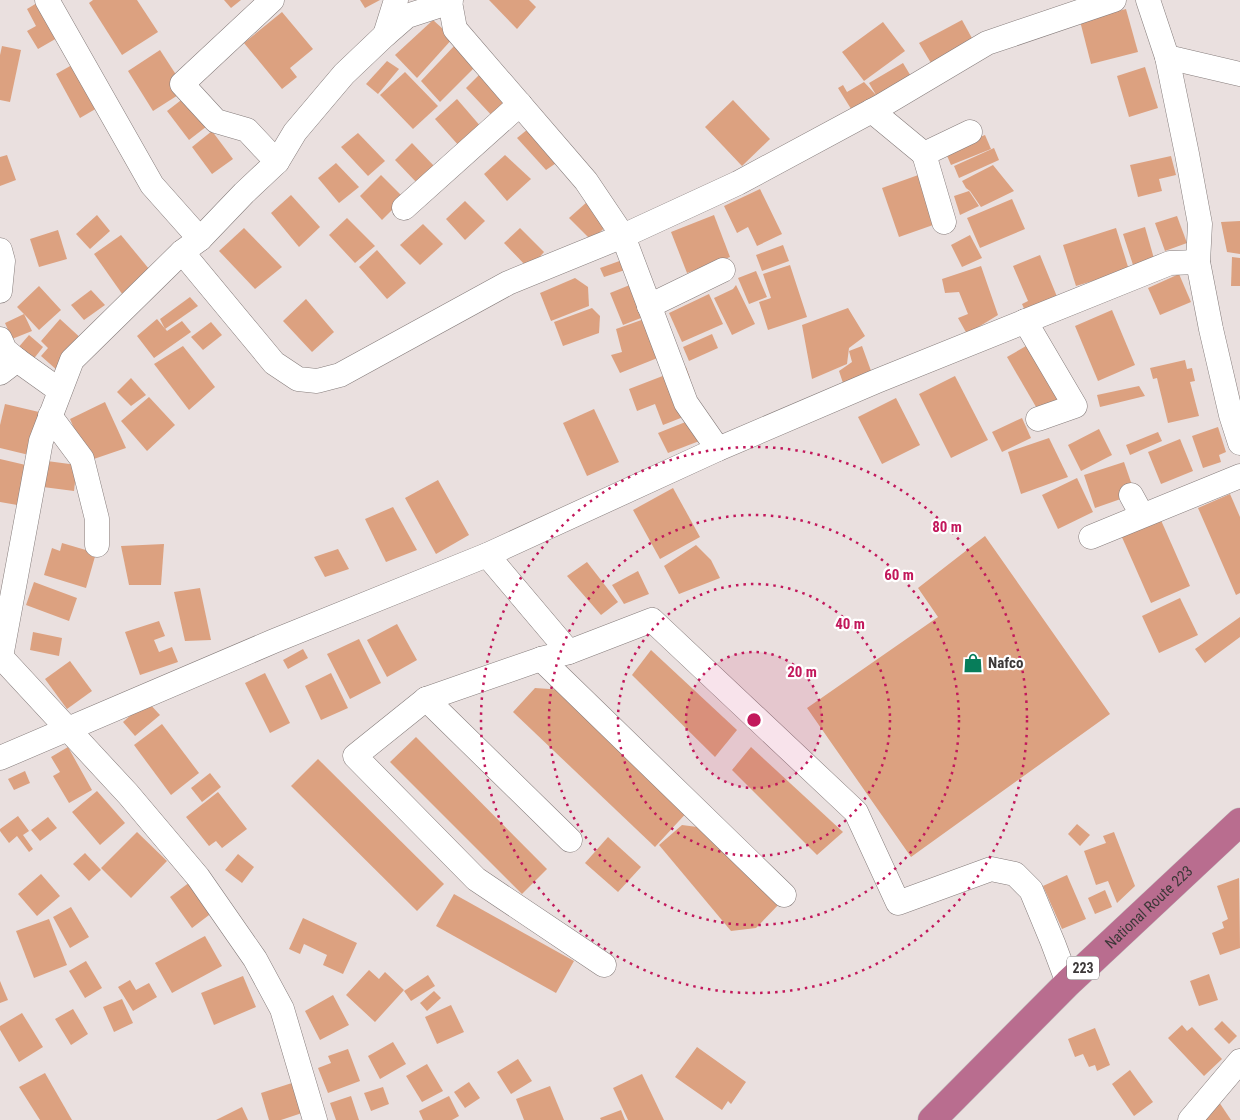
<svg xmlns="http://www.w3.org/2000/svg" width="1240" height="1120" viewBox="0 0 1240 1120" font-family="'Roboto Condensed',sans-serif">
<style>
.building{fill:#dca180}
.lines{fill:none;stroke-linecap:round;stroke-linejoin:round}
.minor-casing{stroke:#857c7b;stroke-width:25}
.highway-casing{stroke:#c1bfbf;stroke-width:29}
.minor{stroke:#fff;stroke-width:24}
.highway{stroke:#b96d8f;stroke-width:28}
.ring{fill:none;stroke:#c2185b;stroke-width:2.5;stroke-dasharray:2.5 5}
.labels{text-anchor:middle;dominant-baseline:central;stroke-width:4.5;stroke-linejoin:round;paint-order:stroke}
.shield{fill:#fff;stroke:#767474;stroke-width:1}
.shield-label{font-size:14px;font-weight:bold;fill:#3c3838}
.poi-label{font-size:15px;font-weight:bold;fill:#3c3838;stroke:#fff;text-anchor:start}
.street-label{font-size:15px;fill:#3c3838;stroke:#fff}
.centre{fill:#c2185b;stroke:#fff;stroke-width:2.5}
.ring-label{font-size:15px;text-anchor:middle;font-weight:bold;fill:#c2185b;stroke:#fff;stroke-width:4.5;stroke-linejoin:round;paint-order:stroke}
</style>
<rect width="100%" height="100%" fill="#eae0df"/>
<g class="building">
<polygon points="42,0 64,34 38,49 27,31 36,26 27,9"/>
<polygon points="93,0 137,0 158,32 122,55 89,3"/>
<polygon points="224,0 241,0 231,8"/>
<polygon points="360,0 380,0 365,8"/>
<polygon points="489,0 529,0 536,7 517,29"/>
<polygon points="1126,9 1138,52 1091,64 1080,21"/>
<polygon points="282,12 313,49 290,68 297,77 282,89 244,43"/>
<polygon points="433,20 453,38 417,78 395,55"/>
<polygon points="962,20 973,40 931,63 919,43"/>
<polygon points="883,22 905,51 864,81 842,52"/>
<polygon points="456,44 476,66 440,102 421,81"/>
<polygon points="2,46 21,50 10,102 0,100 0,55"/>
<polygon points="160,50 186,90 153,111 128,71"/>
<polygon points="79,61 104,104 80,118 56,74"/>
<polygon points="387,61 399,69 378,94 366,84"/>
<polygon points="903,63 912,78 853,112 838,88 843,85 847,92 864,82 876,95 869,83"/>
<polygon points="1145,67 1158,108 1129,117 1117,76"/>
<polygon points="405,72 438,106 413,129 380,95"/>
<polygon points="480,74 508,104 495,119 466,88"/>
<polygon points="189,94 211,123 189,140 167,111"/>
<polygon points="457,99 482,128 460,147 435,119"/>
<polygon points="733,100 770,139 742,166 705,127"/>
<polygon points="533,125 562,159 546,170 517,138"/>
<polygon points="212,131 233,159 212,174 192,147"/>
<polygon points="358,133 385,161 368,176 341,147"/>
<polygon points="985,135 991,149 951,165 945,151"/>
<polygon points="412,143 435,167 418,184 395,160"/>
<polygon points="994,148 999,160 959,178 954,166"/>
<polygon points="7,155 16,180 0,186 0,157"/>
<polygon points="505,155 531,179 507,201 484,174"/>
<polygon points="1171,156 1176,175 1159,179 1162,191 1138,197 1130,165"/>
<polygon points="336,163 359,187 339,203 318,178"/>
<polygon points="993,165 1014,191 981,207 970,191 966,188 962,181"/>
<polygon points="935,169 953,218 899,237 882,188"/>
<polygon points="381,175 404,198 382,220 360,196"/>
<polygon points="760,189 782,234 757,246 748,227 737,233 724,206"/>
<polygon points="969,191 979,206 960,215 954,196"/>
<polygon points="291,195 320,227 299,247 271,213"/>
<polygon points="1012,199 1025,229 980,248 967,218"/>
<polygon points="465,201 485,221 465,240 446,219"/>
<polygon points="587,202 609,224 591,240 569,218"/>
<polygon points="97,215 110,231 90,249 76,234"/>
<polygon points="714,215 730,257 687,273 671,232"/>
<polygon points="1177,216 1187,243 1165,251 1155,223"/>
<polygon points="347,218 375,246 355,263 329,235"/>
<polygon points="1240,221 1240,254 1227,252 1221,222"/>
<polygon points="423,224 443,244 420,265 400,245"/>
<polygon points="1145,227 1155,262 1134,268 1123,234"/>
<polygon points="244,228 282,267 255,289 219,251"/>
<polygon points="520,228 544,252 529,269 504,243"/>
<polygon points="1116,228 1129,270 1076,286 1063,245"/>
<polygon points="58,230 67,259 39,267 30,239"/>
<polygon points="121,235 154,275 125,298 94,254"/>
<polygon points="970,235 982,258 962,267 951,245"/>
<polygon points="783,245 789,261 762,271 756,255"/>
<polygon points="377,250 406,283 387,299 359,267"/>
<polygon points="1040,255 1060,304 1028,317 1022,304 1028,301 1013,266"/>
<polygon points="1232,257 1240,258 1240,286 1231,286"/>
<polygon points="625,259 628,269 604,277 600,268"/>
<polygon points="790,265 807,317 768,330 759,302 771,298 763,274"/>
<polygon points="981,266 998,315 967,334 958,318 968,314 959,292 945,293 942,279"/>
<polygon points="756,271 767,297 749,304 738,278"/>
<polygon points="1179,274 1191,302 1160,315 1148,288"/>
<polygon points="575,278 588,287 589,306 551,321 540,293"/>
<polygon points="647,278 659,311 623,325 610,293"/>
<polygon points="736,285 755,324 732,335 714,298 733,289"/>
<polygon points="39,286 61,310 39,330 24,314 32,331 12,339 5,323 24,314 17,307"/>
<polygon points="91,290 105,305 84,320 71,305"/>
<polygon points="709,294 723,324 682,342 669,313"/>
<polygon points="190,297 198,306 165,329 160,319"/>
<polygon points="306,299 334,332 312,352 283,321"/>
<polygon points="592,308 600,316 599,333 563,346 554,322"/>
<polygon points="848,308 865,336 849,348 847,364 812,379 802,325"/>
<polygon points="1112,310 1135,365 1098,381 1075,326"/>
<polygon points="647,318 670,353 620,373 611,355 622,352 616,329"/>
<polygon points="60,319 84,341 58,371 41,356 48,348 41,341"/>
<polygon points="157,319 167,331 182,321 191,332 154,358 137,336"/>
<polygon points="211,322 222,335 203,350 191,337"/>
<polygon points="712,334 718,348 689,361 683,347"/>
<polygon points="29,335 43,347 32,361 17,349"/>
<polygon points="1033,342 1066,397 1039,412 1007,357"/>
<polygon points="183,346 215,387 189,410 154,364"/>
<polygon points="862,346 874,379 845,389 839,371 852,362 849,351"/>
<polygon points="1185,360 1187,369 1192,368 1195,381 1190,382 1199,416 1168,423 1157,378 1153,379 1150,368"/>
<polygon points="686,367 690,378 676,384 701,410 663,425 655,404 637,411 629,389"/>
<polygon points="955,376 988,440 951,458 919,394"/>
<polygon points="131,378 146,395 131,406 117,392"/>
<polygon points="1139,386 1145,396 1100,407 1097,395"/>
<polygon points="149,397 175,425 147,451 121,421"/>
<polygon points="896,398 920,445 882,464 858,417"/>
<polygon points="105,402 126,448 88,461 70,419"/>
<polygon points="5,404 39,412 29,455 0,448 0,425"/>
<polygon points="594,409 619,462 587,476 563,423"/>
<polygon points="703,415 715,435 668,453 658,433"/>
<polygon points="1022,418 1031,438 1002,452 992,432"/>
<polygon points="1218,427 1226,452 1219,455 1221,462 1203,468 1192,436"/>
<polygon points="1099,429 1112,455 1081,471 1068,445"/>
<polygon points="1158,432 1162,441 1130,455 1126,445"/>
<polygon points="1049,438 1068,477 1021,494 1008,452"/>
<polygon points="1180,439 1193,471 1161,484 1148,452"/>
<polygon points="0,459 30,466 23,506 0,502"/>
<polygon points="47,461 77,465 74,491 43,487"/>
<polygon points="1124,462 1135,494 1095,508 1084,475"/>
<polygon points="1077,478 1093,512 1058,529 1042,495"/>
<polygon points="438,480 469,535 436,554 405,498"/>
<polygon points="673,488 700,537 660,559 633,510"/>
<polygon points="1230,494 1240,517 1240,593 1236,595 1198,508"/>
<polygon points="393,507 417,550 386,562 365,519"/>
<polygon points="1160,518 1190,586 1151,603 1121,535"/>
<polygon points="985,536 1110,714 911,857 807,708 938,617 918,588"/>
<polygon points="62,543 96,553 86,588 44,575 52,548 60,551"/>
<polygon points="164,544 161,585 129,585 121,546"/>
<polygon points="696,545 711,560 720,578 679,594 664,566"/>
<polygon points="338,549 349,569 325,577 314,557"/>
<polygon points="587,562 618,602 601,615 567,576"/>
<polygon points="638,571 649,594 624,604 612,585"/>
<polygon points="34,582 77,598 69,621 26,605"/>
<polygon points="200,588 211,640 185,641 174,592"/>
<polygon points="1180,598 1198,635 1159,653 1142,616"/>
<polygon points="1240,617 1240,637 1205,663 1195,649"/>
<polygon points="159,621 165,636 154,640 159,652 172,647 178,662 140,675 125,632"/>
<polygon points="397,624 417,660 387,677 367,640"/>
<polygon points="33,632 62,638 59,656 30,650"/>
<polygon points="359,639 381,683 350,699 327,654"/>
<polygon points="303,649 308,658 288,669 283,660"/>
<polygon points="651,650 737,730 715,757 632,675"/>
<polygon points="70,661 92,691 67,709 45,679"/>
<polygon points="265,673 290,723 270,733 245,683"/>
<polygon points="331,673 348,708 321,720 305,686"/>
<polygon points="535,688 564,690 690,809 655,847 513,712"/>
<polygon points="147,701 160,715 135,736 123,722"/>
<polygon points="162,724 199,773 171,795 134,745"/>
<polygon points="416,737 547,869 522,894 390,762"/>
<polygon points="68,747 92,790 69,803 53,776 60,772 51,757"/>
<polygon points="751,747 843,832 817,855 732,770"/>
<polygon points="318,759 444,884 417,911 291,786"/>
<polygon points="25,771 30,783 14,790 8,779"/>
<polygon points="210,773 221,787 202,802 191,788"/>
<polygon points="97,791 125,823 100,845 72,812"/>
<polygon points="218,792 247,829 222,848 216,841 209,846 186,817"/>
<polygon points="18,816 29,831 23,835 33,849 29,852 17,836 9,843 0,831 0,829"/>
<polygon points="48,817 57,828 40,841 31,830"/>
<polygon points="1077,824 1090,835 1080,846 1068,834"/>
<polygon points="682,825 705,828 783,900 756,928 731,931 659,845"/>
<polygon points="137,832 167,861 131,898 101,868"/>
<polygon points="1114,832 1135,886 1117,903 1108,881 1096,885 1084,851 1106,843 1103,836"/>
<polygon points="608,837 641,867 618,892 585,863"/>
<polygon points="85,853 101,870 89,881 73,864"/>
<polygon points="238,854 254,867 242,883 225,870"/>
<polygon points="41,874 60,896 37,916 18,894"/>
<polygon points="1067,875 1086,919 1062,929 1043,886"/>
<polygon points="1239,878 1240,948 1220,955 1212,933 1224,928 1222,922 1228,919 1217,886"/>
<polygon points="190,882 213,912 192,928 170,897"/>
<polygon points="1105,890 1112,907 1095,914 1088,898"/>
<polygon points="454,894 574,961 556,993 436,926"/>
<polygon points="71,907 89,937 70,948 53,917"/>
<polygon points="303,918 357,943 343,974 323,965 327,955 304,944 300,954 289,949"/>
<polygon points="49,919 67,965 34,978 16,931"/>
<polygon points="205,936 222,966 172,993 155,963"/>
<polygon points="86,961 102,988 85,998 69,971"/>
<polygon points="369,970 379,979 385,972 404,990 375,1022 346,995"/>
<polygon points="1209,974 1218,1000 1199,1006 1190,981"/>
<polygon points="428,975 435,986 411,1001 404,991"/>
<polygon points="243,976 256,1007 214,1025 201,993"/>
<polygon points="130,980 136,990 149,983 157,997 133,1011 118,987"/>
<polygon points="0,981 8,1000 0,1003"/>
<polygon points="434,991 441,998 427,1011 420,1003"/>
<polygon points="333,995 349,1025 320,1040 305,1011"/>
<polygon points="122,999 133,1023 114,1032 103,1007"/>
<polygon points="451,1005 464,1032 437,1044 425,1017"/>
<polygon points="73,1009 88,1034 71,1045 55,1019"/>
<polygon points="22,1013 43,1047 19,1062 0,1030 0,1026"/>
<polygon points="1222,1021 1237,1036 1229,1044 1214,1029"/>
<polygon points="1182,1025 1187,1031 1192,1027 1222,1059 1204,1076 1168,1038"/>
<polygon points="1095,1028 1110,1065 1097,1071 1095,1065 1089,1067 1083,1054 1075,1057 1068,1039"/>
<polygon points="393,1042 406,1064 380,1079 368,1056"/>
<polygon points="697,1047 746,1082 731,1104 728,1101 722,1110 675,1077"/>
<polygon points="348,1049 360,1081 328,1093 318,1068 331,1063 328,1056"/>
<polygon points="518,1059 532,1081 511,1094 497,1072"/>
<polygon points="427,1064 443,1091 422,1102 406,1076"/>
<polygon points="1130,1070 1153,1102 1134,1116 1112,1084"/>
<polygon points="45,1073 72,1120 40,1120 19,1087"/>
<polygon points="642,1074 664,1120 628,1120 613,1088"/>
<polygon points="295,1082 305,1112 281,1120 269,1120 261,1093"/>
<polygon points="469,1082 480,1098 465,1108 454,1092"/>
<polygon points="550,1086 564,1120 524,1120 516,1099"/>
<polygon points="383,1087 389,1104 371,1111 364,1093"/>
<polygon points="351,1096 359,1120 336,1120 330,1103"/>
<polygon points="449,1096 459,1116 452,1120 423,1120 419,1111"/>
<polygon points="1219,1102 1231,1120 1206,1120 1202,1114"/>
<polygon points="242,1107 248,1120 216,1120"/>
<polygon points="621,1110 625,1120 601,1120 600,1118"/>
</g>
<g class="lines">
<defs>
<g id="minor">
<polyline points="47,0 152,185 200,239"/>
<polyline points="272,0 182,84 216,121 247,130 277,162"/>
<polyline points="1148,0 1167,57 1187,154 1200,224 1198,262 1211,329 1231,415 1240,443"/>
<polyline points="450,2 455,29 586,181 623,236 686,403 718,449"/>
<polyline points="385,35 396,0"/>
<polyline points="1167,57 1240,74"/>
<polyline points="872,111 924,154 970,132"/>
<polyline points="924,154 944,222"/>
<polyline points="404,208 520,104"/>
<polyline points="0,250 3,261 0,291"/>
<polyline points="182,252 274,363 298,379 317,381 340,375 508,283 623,236 738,183 881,106 987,43 1114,0"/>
<polyline points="649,306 723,270"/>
<polyline points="1025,321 1075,406 1038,419"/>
<polyline points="0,339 5,350 17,360 59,390"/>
<polyline points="0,373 17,360"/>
<polyline points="50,416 82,459 97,519 97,545"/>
<polyline points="1131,495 1142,515"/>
<polyline points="1091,537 1240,476"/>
<polyline points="487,555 569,652"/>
<polyline points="541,659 784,895"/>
<polyline points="426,699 570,840"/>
<polyline points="0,758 274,641 487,555 718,449 877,381 1170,263 1198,262"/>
<polyline points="604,965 476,879 355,756 426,699 541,659 569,652 652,620 856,812 898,903 991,869 1015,874 1031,890 1053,943 1068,983"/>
<polyline points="315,1120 282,1009 255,959 198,877 128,794 1,657 41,441 72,360 182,252 200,239 244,193 277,162 295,132 344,74 384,36 407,16 450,2 451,0"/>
<polyline points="1190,1120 1240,1061"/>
</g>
<g id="highway">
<path id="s1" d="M932,1120L1068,983L1240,822"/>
</g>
</defs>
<use href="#minor" class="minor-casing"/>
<use href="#highway" class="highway-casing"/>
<use href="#minor" class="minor"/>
<use href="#highway" class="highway"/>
</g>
<circle cx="754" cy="720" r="68" fill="#c2185b" fill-opacity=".12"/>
<g class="ring">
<circle cx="754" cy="720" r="68"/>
<circle cx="754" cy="720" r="136"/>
<circle cx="754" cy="720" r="205"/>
<circle cx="754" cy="720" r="273"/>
</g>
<defs>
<symbol id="shop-bare" viewBox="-9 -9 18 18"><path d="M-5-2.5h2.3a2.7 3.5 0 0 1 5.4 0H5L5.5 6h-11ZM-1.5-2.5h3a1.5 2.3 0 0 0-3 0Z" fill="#077d5a" stroke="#fff" stroke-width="2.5" paint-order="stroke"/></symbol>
</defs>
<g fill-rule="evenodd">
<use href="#shop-bare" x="959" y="649" width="28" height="28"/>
</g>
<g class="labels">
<rect class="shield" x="1067" y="956.5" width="32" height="23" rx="4"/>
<g class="shield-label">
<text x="1083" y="968">223</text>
</g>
<g class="poi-label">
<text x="988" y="663">Nafco</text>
</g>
<g class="street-label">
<text stroke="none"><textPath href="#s1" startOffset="304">National Route 223</textPath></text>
</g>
</g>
<circle cx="754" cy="720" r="8" class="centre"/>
<g class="ring-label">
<text x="947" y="532">80 m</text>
<text x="899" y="580">60 m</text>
<text x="850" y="629">40 m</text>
<text x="802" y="677">20 m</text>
</g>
</svg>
